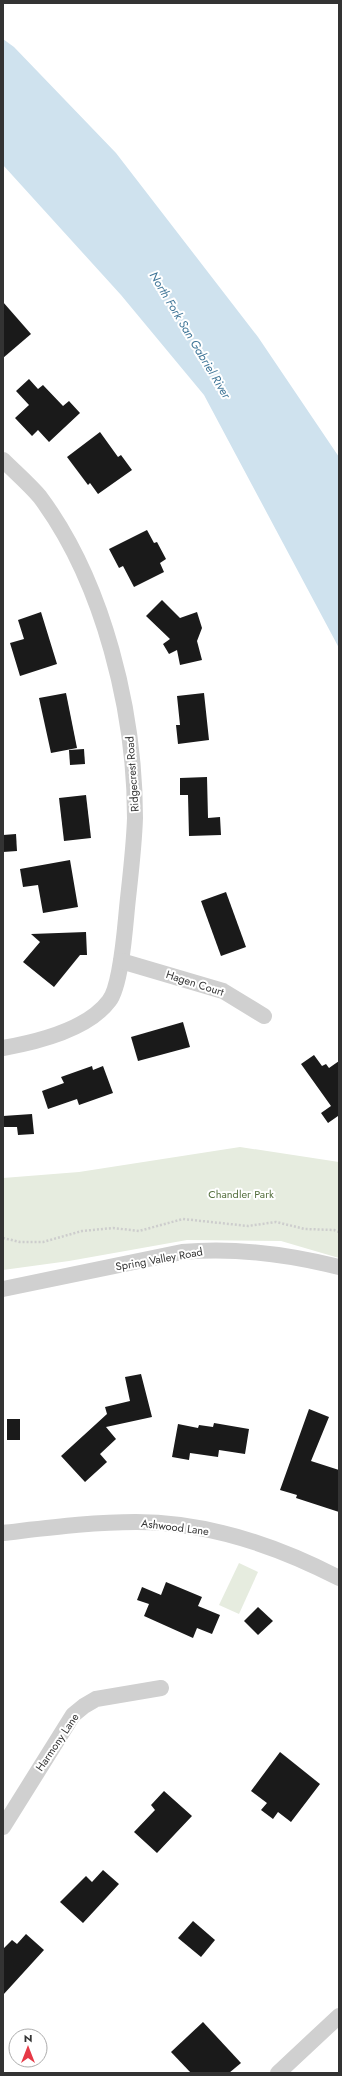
<svg xmlns="http://www.w3.org/2000/svg" width="342" height="2076" viewBox="0 0 342 2076" font-family="Jost,sans-serif">
<style>
.green{fill:#e6ecdf}
.water{fill:#cfe2ee}
.building{fill:#1a1a1a}
.lines{fill:none;stroke-linecap:round;stroke-linejoin:round}
.path{stroke:#cdcdcd;stroke-width:2.5;stroke-dasharray:2 2;stroke-linecap:butt}
.minor{stroke:#d0d0d0;stroke-width:16}
.labels{text-anchor:middle;dominant-baseline:central;stroke-width:4;stroke-linejoin:round;paint-order:stroke}
.street-label{font-size:11px;fill:#333;stroke:#fff}
.park-label{font-size:11px;fill:#56703f;stroke:#fff}
.water-label{font-size:12px;font-style:italic;fill:#3f7597;stroke:#fff}
</style>
<rect width="100%" height="100%" fill="#fff"/>
<g class="green">
<polygon points="240,1147 339,1162 339,1258 281,1241 187,1240 69,1261 3,1270 3,1178 79,1172"/>
<polygon points="239,1563 258,1572 239,1614 219,1605"/>
</g>
<polygon class="water" points="3,39 14,47 116,153 258,337 339,457 339,648 204,395 121,295 3,165"/>
<g class="building">
<polygon points="3,302 31,334 3,358"/>
<polygon points="29,379 38,389 43,385 63,406 69,401 80,413 49,442 38,430 32,436 15,418 29,405 16,391"/>
<polygon points="100,432 118,457 121,455 132,470 98,494 90,483 88,485 67,457"/>
<polygon points="147,530 154,543 157,542 166,559 160,563 164,572 134,587 123,566 119,568 109,549"/>
<polygon points="162,600 180,618 197,612 202,628 197,641 202,660 180,665 177,650 169,654 163,644 170,639 146,616"/>
<polygon points="41,612 57,664 20,676 10,643 24,639 18,620"/>
<polygon points="66,693 77,748 51,753 39,698"/>
<polygon points="204,693 209,740 178,744 176,725 180,725 177,696"/>
<polygon points="84,749 85,764 70,765 69,750"/>
<polygon points="207,777 208,818 220,817 221,835 189,836 188,795 180,795 180,778"/>
<polygon points="86,795 91,838 64,841 59,798"/>
<polygon points="16,834 17,851 3,852 3,835"/>
<polygon points="70,860 78,907 43,913 38,885 23,887 20,869"/>
<polygon points="226,892 246,947 221,956 201,901"/>
<polygon points="86,932 87,955 80,955 54,987 23,962 40,942 31,934"/>
<polygon points="183,1022 190,1047 138,1061 131,1037"/>
<polygon points="314,1055 322,1066 326,1064 329,1068 339,1061 339,1117 338,1116 328,1123 321,1113 331,1106 301,1064"/>
<polygon points="92,1066 93,1070 103,1066 113,1093 79,1105 77,1099 48,1109 42,1091 64,1083 61,1077"/>
<polygon points="32,1114 34,1134 18,1135 17,1127 3,1127 3,1116"/>
<polygon points="141,1374 152,1417 106,1427 116,1439 100,1454 107,1462 85,1482 61,1456 107,1414 105,1407 130,1401 125,1377"/>
<polygon points="309,1409 329,1417 311,1461 339,1470 339,1512 296,1498 297,1495 280,1490"/>
<rect x="7" y="1419" width="13" height="21"/>
<polygon points="214,1423 249,1429 245,1454 219,1450 218,1457 190,1453 189,1460 172,1457 178,1424 198,1428 199,1425 213,1427"/>
<polygon points="166,1582 202,1597 198,1606 220,1615 212,1634 197,1628 193,1638 144,1616 149,1604 137,1600 142,1587 161,1595"/>
<polygon points="258,1607 273,1621 258,1635 244,1621"/>
<polygon points="280,1752 320,1784 291,1822 278,1812 273,1819 261,1810 267,1803 251,1791"/>
<polygon points="164,1791 192,1816 157,1853 134,1832 155,1810 151,1805"/>
<polygon points="103,1870 119,1884 83,1923 60,1902 86,1876 92,1882"/>
<polygon points="193,1921 215,1940 201,1957 178,1938"/>
<polygon points="26,1934 44,1950 3,1995 3,1949 12,1940 17,1944"/>
<polygon points="203,2022 241,2063 229,2073 191,2073 171,2052"/>
</g>
<g class="lines">
<polyline class="path" points="3,1238 20,1242 43,1242 82,1231 113,1228 139,1231 183,1219 248,1226 276,1222 305,1229 334,1230 339,1232"/>
<g class="minor">
<path d="M3,460C15,472 29,484 40,497C104,583 135,712 135,818C134,848 130,879 127,908C125,928 121,986 109,1001C88,1029 37,1042 3,1048"/>
<polyline points="121,961 223,991 264,1016"/>
<path d="M3,1289L182,1252C236,1247 287,1254 339,1267"/>
<path d="M3,1533C47,1528 92,1522 136,1522C207,1522 277,1546 339,1578"/>
<polyline points="3,1827 73,1715 84,1706 96,1699 161,1688"/>
<polyline points="278,2073 339,2016"/>
</g>
</g>
<g class="labels">
<g class="street-label">
<text transform="translate(132 774) rotate(-94)">Ridgecrest Road</text>
<text transform="translate(195 983) rotate(18)">Hagen Court</text>
<text transform="translate(159 1259) rotate(-10)">Spring Valley Road</text>
<text transform="translate(175 1527) rotate(7)">Ashwood Lane</text>
<text transform="translate(57 1742) rotate(-56)">Harmony Lane</text>
</g>
<g class="park-label">
<text x="241" y="1194">Chandler Park</text>
</g>
<g class="water-label">
<text transform="translate(190 335) rotate(59)">North Fork San Gabriel River</text>
</g>
</g>
<rect width="342" height="2076" fill="none" stroke="#333333" stroke-width="8"/>
<g transform="translate(28 2048)"><circle r="19" fill="#ffffff" stroke="#adadad"/>
<path d="M0-3L7 15L0 10L-7 15Z" fill="#e63946"/>
<text y="-6" font-size="11" font-weight="bold" text-anchor="middle" fill="#333333">N</text>
</g>
</svg>
